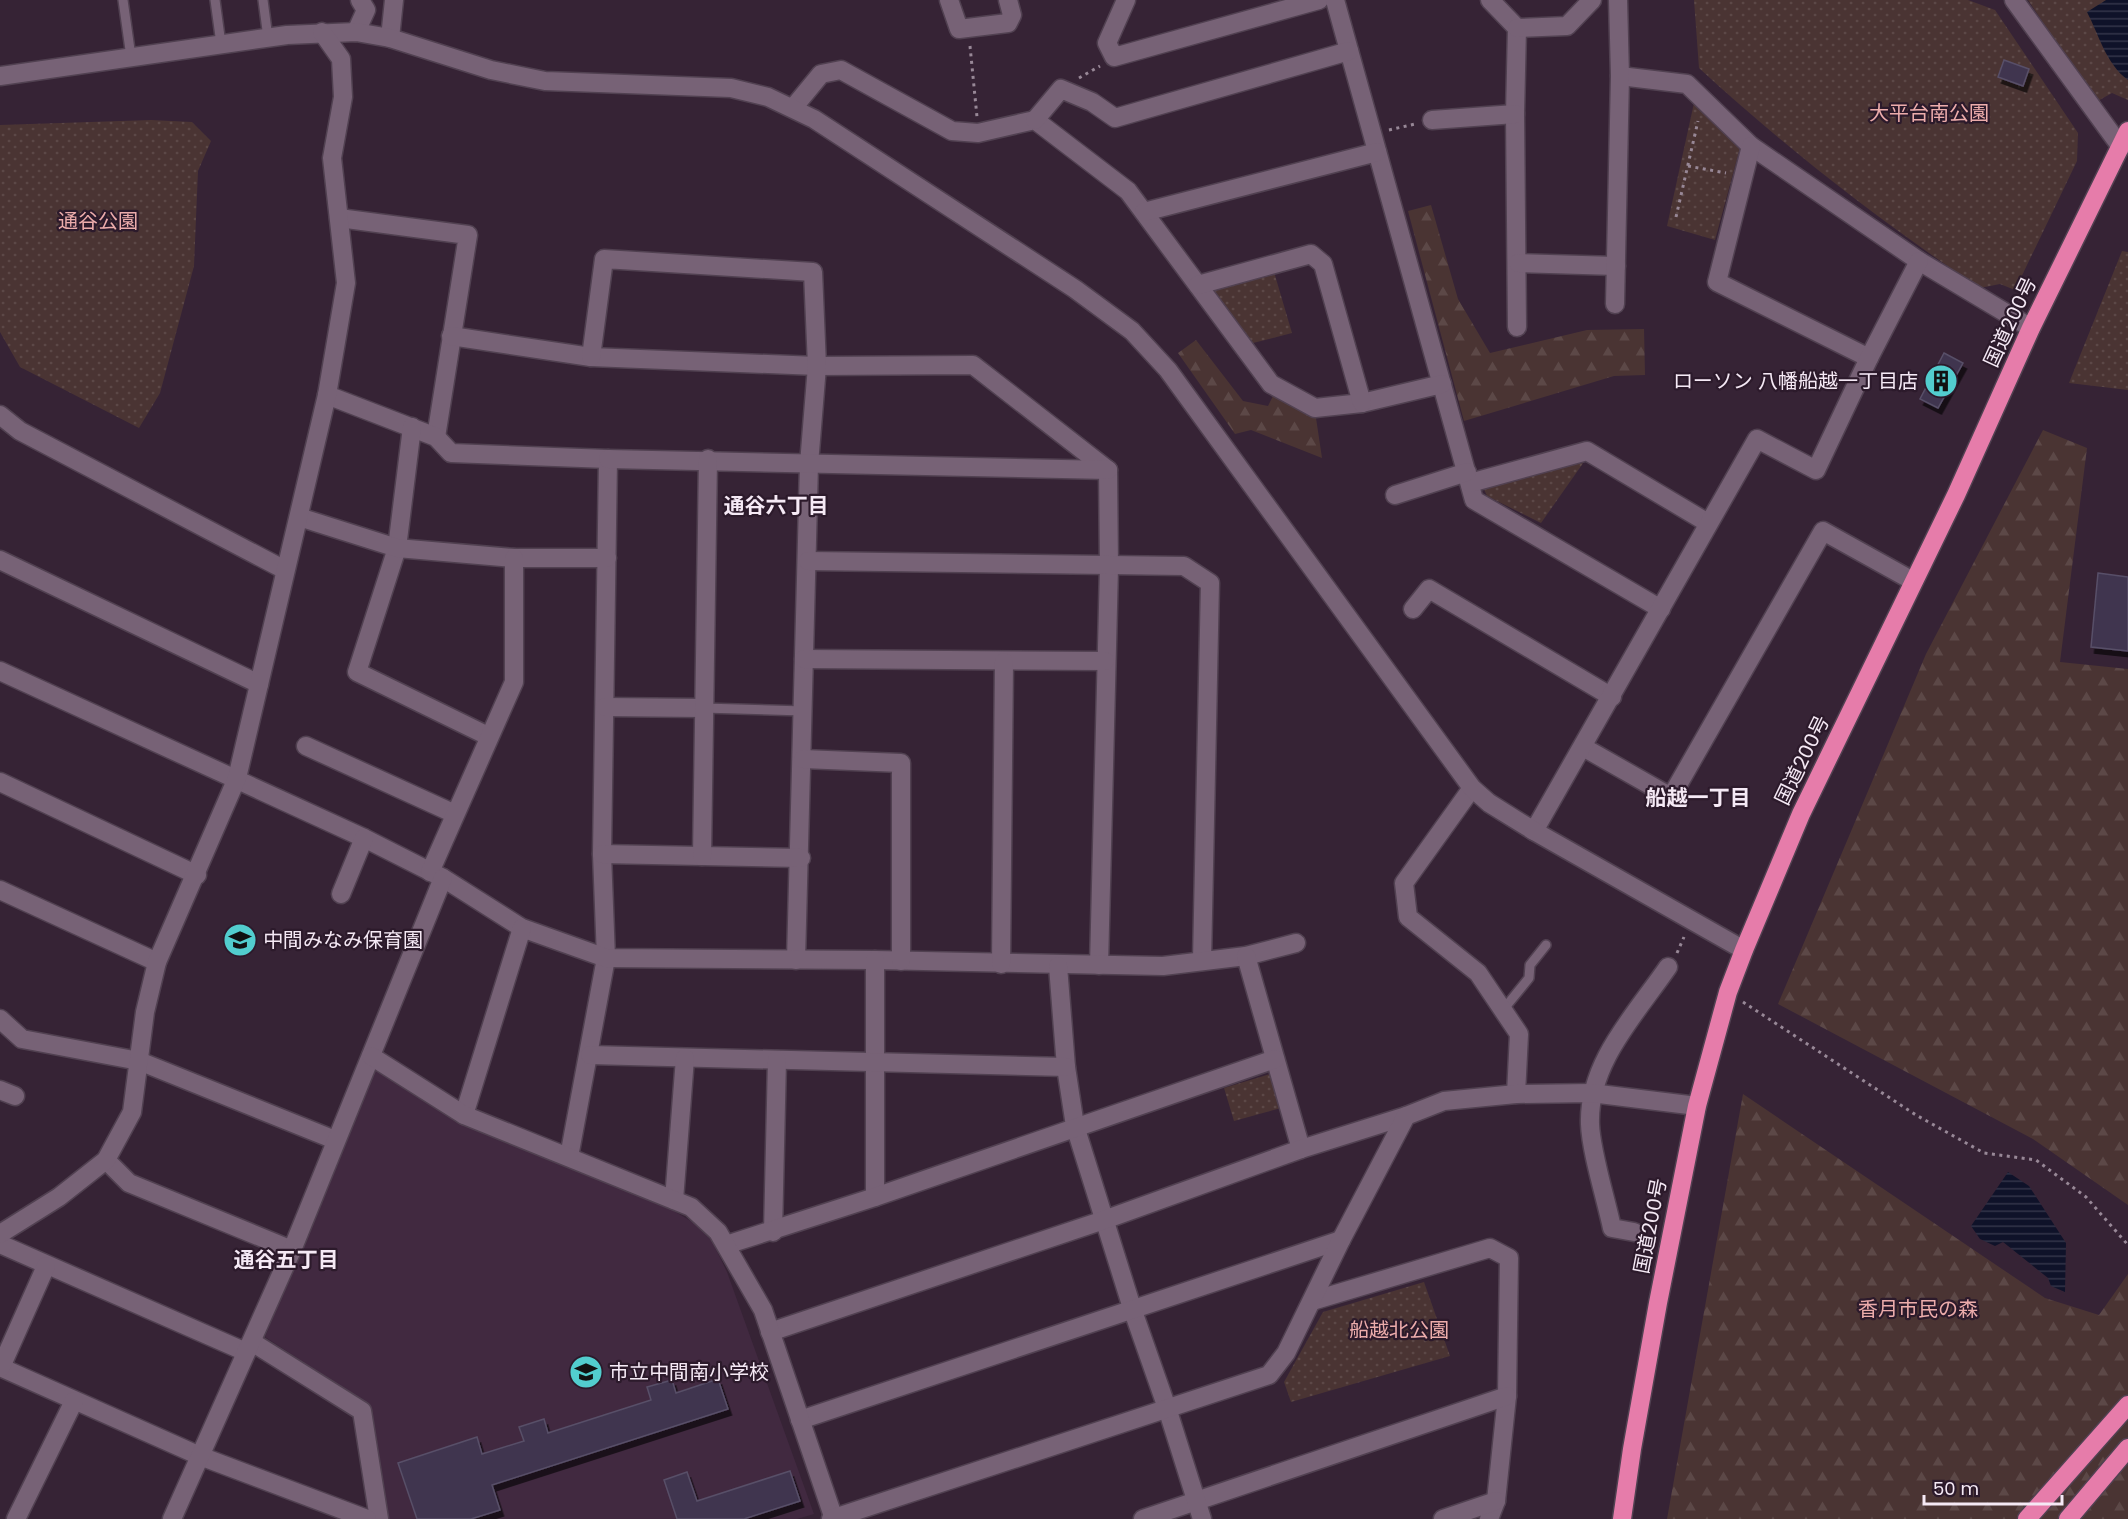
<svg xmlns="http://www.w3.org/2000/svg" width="2128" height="1519" viewBox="0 0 2128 1519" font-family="Poppins,'Noto Sans JP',sans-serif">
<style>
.built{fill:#412940}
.grass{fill:url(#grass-dots)}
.forest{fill:url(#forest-firs)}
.water{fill:url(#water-rules)}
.building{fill:#403650;stroke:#584f68;stroke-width:1.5;filter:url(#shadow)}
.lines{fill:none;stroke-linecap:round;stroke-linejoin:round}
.lane-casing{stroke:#514151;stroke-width:12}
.street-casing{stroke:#514151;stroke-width:21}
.secondary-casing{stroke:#514151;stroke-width:21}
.highway-casing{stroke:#514151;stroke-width:21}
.path{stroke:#988897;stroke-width:3;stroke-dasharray:3 4.5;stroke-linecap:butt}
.lane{stroke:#776276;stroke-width:9}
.street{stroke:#776276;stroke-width:18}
.secondary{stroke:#776276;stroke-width:18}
.highway{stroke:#e67caa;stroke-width:18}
.labels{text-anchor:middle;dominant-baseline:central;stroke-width:4.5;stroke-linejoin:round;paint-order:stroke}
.park-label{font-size:20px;fill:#ecacab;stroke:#2c1a2b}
.street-label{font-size:20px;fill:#f5e9f5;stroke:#2c1a2b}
.poi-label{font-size:20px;fill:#f5e9f5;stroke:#2c1a2b;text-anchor:start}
.neighbourhood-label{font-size:21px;font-weight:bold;fill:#f5e9f5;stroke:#2c1a2b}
</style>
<defs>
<pattern id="grass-dots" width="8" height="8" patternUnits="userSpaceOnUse" patternTransform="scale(1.5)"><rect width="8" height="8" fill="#4a3433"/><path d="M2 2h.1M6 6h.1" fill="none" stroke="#5c4847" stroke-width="1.8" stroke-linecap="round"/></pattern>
<pattern id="forest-firs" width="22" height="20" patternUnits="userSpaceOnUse" patternTransform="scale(1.5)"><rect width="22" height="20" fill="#4a3433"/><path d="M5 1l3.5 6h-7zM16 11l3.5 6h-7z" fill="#5c4847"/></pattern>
<pattern id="water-rules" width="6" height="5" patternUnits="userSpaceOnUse" patternTransform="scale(1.5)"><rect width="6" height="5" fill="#0f1229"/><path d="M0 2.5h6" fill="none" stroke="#333449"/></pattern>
<filter id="shadow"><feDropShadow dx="3.5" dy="6" stdDeviation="0" flood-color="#0009"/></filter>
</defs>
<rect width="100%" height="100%" fill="#362335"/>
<polygon class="built" points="374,1069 669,1208 694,1223 712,1241 727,1272 814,1514 797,1519 388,1519 371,1406 265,1337"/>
<g class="grass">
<path d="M1694,0H1968L1995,10L2078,133L2077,161L2015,290L2000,284L1980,288C1881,222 1787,149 1699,68Z"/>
<polygon points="2028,0 2128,0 2128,100 2112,93 2096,102"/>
<polygon points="1694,103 1740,148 1715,240 1667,226"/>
<polygon points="151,120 192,122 211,141 198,171 194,266 160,393 139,428 20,367 0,332 0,125"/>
<polygon points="2122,251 2128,252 2128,390 2069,383"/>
<polygon points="1274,272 1292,333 1253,343 1213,289"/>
<polygon points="1586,459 1541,523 1487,496 1483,487"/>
<polygon points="1270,1074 1281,1108 1234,1121 1224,1088"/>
<polygon points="1424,1282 1450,1356 1291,1402 1284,1382 1323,1312"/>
</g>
<g class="forest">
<polygon points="1431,205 1458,299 1490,353 1587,330 1644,329 1645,375 1614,376 1464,421 1408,211"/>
<polygon points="1196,340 1243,401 1268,406 1273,396 1316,418 1322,458 1251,430 1235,434 1178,353"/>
<polygon points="2043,430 2087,448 2060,662 2128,669 2128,1205 2033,1139 1778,1004 1926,654"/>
<polygon points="1743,1094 2045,1298 2099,1315 2128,1274 2128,1519 1667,1519"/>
</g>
<g class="water">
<path d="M2106,0H2128V80C2106,64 2099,35 2087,12Z"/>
<polygon points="2008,1172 2029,1186 2066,1243 2065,1292 2051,1286 2048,1278 2003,1242 1995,1246 1980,1239 1971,1226"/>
</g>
<g class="building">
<polygon points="2004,60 2029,69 2023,86 1998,77"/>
<polygon points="1944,353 1963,363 1938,408 1920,399"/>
<polygon points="2098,573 2128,577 2128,651 2091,647"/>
<polygon points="718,1379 728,1409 492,1485 500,1510 471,1519 417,1519 398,1463 477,1437 482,1454 524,1441 519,1427 544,1419 548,1433 651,1400 647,1387 672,1380 676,1393"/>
<polygon points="790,1471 800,1501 744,1519 677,1519 664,1480 687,1472 697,1501"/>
</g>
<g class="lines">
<defs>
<g id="lane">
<polyline points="123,0 131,57"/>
<polyline points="215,0 221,44"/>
<polyline points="263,0 268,38"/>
<polyline points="703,708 804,711"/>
<polyline points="1503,1010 1529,978 1530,965 1546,945"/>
</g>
<g id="street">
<polyline points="949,0 959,29 1008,23 1012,15 1008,0"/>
<polyline points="1126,0 1107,43 1114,57 1319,0"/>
<polyline points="1335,0 1474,500 1661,609"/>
<polyline points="1490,0 1517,28 1515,114 1517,327"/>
<polyline points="1517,28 1567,26 1592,0"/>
<polyline points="356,32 366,10 360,0"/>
<polyline points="390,38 394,0"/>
<polyline points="1620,76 1687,84 1751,146 1919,261 2031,328"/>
<polyline points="793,108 821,74 841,70 952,131 978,133 1035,120 1128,191 1271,384 1315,408 1362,403 1442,384"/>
<polyline points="1035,120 1061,89 1092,102 1115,118 1349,51"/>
<polyline points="1432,120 1515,114"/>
<polyline points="1751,146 1717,282 1869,358"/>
<polyline points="1144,212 1377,152"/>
<polyline points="339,218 468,235 436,437"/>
<polyline points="1518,263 1616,266"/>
<polyline points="1198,285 1311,254 1323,264 1362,403"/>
<polyline points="1615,304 1620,76 1618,0"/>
<polyline points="451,336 591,357 817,366 973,365 1108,470 1109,567 1099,965"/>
<polyline points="591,357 604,259 813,272 817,366 809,464 796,960"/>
<polyline points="327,395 436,437 451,453 608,459 602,854 606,958 569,1157"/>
<polyline points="0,415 20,431 285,570"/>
<polyline points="412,427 397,548 357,672 488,736"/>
<polyline points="608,459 1108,470"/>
<polyline points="1470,483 1587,451 1708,523"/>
<polyline points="1395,495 1467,472"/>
<polyline points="299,517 397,548 514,558 607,558"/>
<polyline points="0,560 259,684"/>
<polyline points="808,561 1184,566 1210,583 1202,961"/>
<polyline points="1413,609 1429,589 1612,697"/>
<polyline points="804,659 1105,661"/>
<polyline points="0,671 364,838 443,878 522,928 606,958 875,960 1163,966 1246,956 1296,943"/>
<polyline points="605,707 703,708"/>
<polyline points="306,746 455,814"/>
<polyline points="1583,747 1671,797 1823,531 1913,581"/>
<polyline points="803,759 901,763 901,961"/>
<polyline points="0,782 197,875"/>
<polyline points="1472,788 1404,883 1408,917 1478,973 1519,1034 1516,1094"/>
<polyline points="1534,831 1757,439 1816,470 1869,358 1919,261"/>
<polyline points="602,854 801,858"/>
<polyline points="702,856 708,459"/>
<polyline points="430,872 514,682 514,558"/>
<polyline points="0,890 157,962"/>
<polyline points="341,894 364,838"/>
<polyline points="1246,956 1301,1149"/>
<polyline points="875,960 875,1197"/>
<polyline points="1001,964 1004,662"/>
<polyline points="1058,966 1066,1067 1075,1126 1133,1311 1167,1408"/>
<polyline points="0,1019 22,1039 139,1061 335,1140"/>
<polyline points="590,1055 1066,1067"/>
<polyline points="0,1090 15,1096"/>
<polyline points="464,1115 522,928"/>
<polyline points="106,1160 129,1183 292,1250"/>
<polyline points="674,1200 685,1058"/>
<polyline points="773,1232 777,1060"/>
<path d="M1634,1232L1612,1228C1606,1199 1591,1152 1590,1124C1588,1063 1635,1015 1668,967"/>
<polyline points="0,1244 246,1352"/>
<polyline points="726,1245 875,1197 1275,1059"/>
<polyline points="1312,1301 1490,1248 1509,1258 1507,1396 1496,1501 1489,1519"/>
<polyline points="770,1332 1104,1220 1301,1149 1406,1116"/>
<polyline points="252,1342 362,1411 379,1519"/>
<polyline points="0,1367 200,1456 367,1519"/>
<polyline points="1,1367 46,1266"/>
<polyline points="800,1420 1341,1240"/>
<polyline points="16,1519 74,1401"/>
<polyline points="172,1519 292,1250 443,878"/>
<polyline points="1143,1519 1507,1396"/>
<polyline points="1443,1519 1496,1501"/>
</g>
<g id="secondary">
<polyline points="2014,0 2121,147"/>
<polyline points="0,76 287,35 356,32 390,38 491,70 545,81 731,88 768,97 814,119 1075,289 1132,331 1168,370 1472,788 1489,803 1534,831 1744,950"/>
<polyline points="371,1056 464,1115 691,1207 718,1232 763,1310 834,1519"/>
<polyline points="0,1234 59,1197 106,1160 132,1112 145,1012 157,962 237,778 327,395 346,283 332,158 343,97 341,59 322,32"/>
<polyline points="1167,1408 1202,1519"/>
<polyline points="831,1519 1269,1375 1286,1353 1341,1240 1406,1116 1444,1101 1516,1094 1591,1093 1697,1106"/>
</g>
<g id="highway">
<polyline points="1622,1519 1632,1449 1658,1303 1697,1106 1728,992 1744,950 1801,814 1956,495 2031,328 2128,131"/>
<polyline points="2027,1519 2128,1405"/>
<polyline points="2068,1519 2128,1448"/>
</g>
</defs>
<use href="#lane" class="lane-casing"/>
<use href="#street" class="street-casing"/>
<use href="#secondary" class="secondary-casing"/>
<use href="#highway" class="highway-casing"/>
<g class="path">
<polyline points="970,46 977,117"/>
<polyline points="1079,78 1100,66"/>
<polyline points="1389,130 1415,124"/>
<polyline points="1688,166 1726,173"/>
<polyline points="1676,217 1698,121"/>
<polyline points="1677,953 1684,937"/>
<polyline points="1743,1002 1916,1115 1984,1153 2036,1160 2086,1197 2128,1245"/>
</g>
<use href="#lane" class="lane"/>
<use href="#street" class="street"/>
<use href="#secondary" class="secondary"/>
<use href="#highway" class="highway"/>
</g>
<defs>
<symbol id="building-disc" viewBox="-11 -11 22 22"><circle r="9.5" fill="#52cdce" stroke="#2c1a2b"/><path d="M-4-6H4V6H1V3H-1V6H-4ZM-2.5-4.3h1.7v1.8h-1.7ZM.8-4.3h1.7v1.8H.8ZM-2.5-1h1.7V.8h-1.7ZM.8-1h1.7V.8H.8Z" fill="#111"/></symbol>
<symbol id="school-disc" viewBox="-11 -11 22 22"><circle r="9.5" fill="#52cdce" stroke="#2c1a2b"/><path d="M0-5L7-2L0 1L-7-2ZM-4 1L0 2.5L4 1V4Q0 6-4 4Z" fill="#111"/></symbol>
</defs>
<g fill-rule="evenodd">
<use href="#building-disc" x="1922" y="362" width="38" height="38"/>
<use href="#school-disc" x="221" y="921" width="38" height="38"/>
<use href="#school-disc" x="567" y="1353" width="38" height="38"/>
</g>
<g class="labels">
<g class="park-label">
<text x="1929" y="113">大平台南公園</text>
<text x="98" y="221">通谷公園</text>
<text x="1918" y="1309">香月市民の森</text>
<text x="1399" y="1330">船越北公園</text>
</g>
<g class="street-label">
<text transform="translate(2010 322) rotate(-65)">国道200号</text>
<text transform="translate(1802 760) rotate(-64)">国道200号</text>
<text transform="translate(1650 1226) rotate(-79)">国道200号</text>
</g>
<g class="poi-label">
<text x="1918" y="381" text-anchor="end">ローソン 八幡船越一丁目店</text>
<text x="263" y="940">中間みなみ保育園</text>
<text x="609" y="1372">市立中間南小学校</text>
</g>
<g class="neighbourhood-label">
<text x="776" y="505">通谷六丁目</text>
<text x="1698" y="797">船越一丁目</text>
<text x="286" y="1259">通谷五丁目</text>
</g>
</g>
<path d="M1924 1495v9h138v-9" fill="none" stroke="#f5e9f5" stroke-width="3"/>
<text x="1933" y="1495" font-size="18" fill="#f5e9f5" stroke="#2c1a2b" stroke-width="4.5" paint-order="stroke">50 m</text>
</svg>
